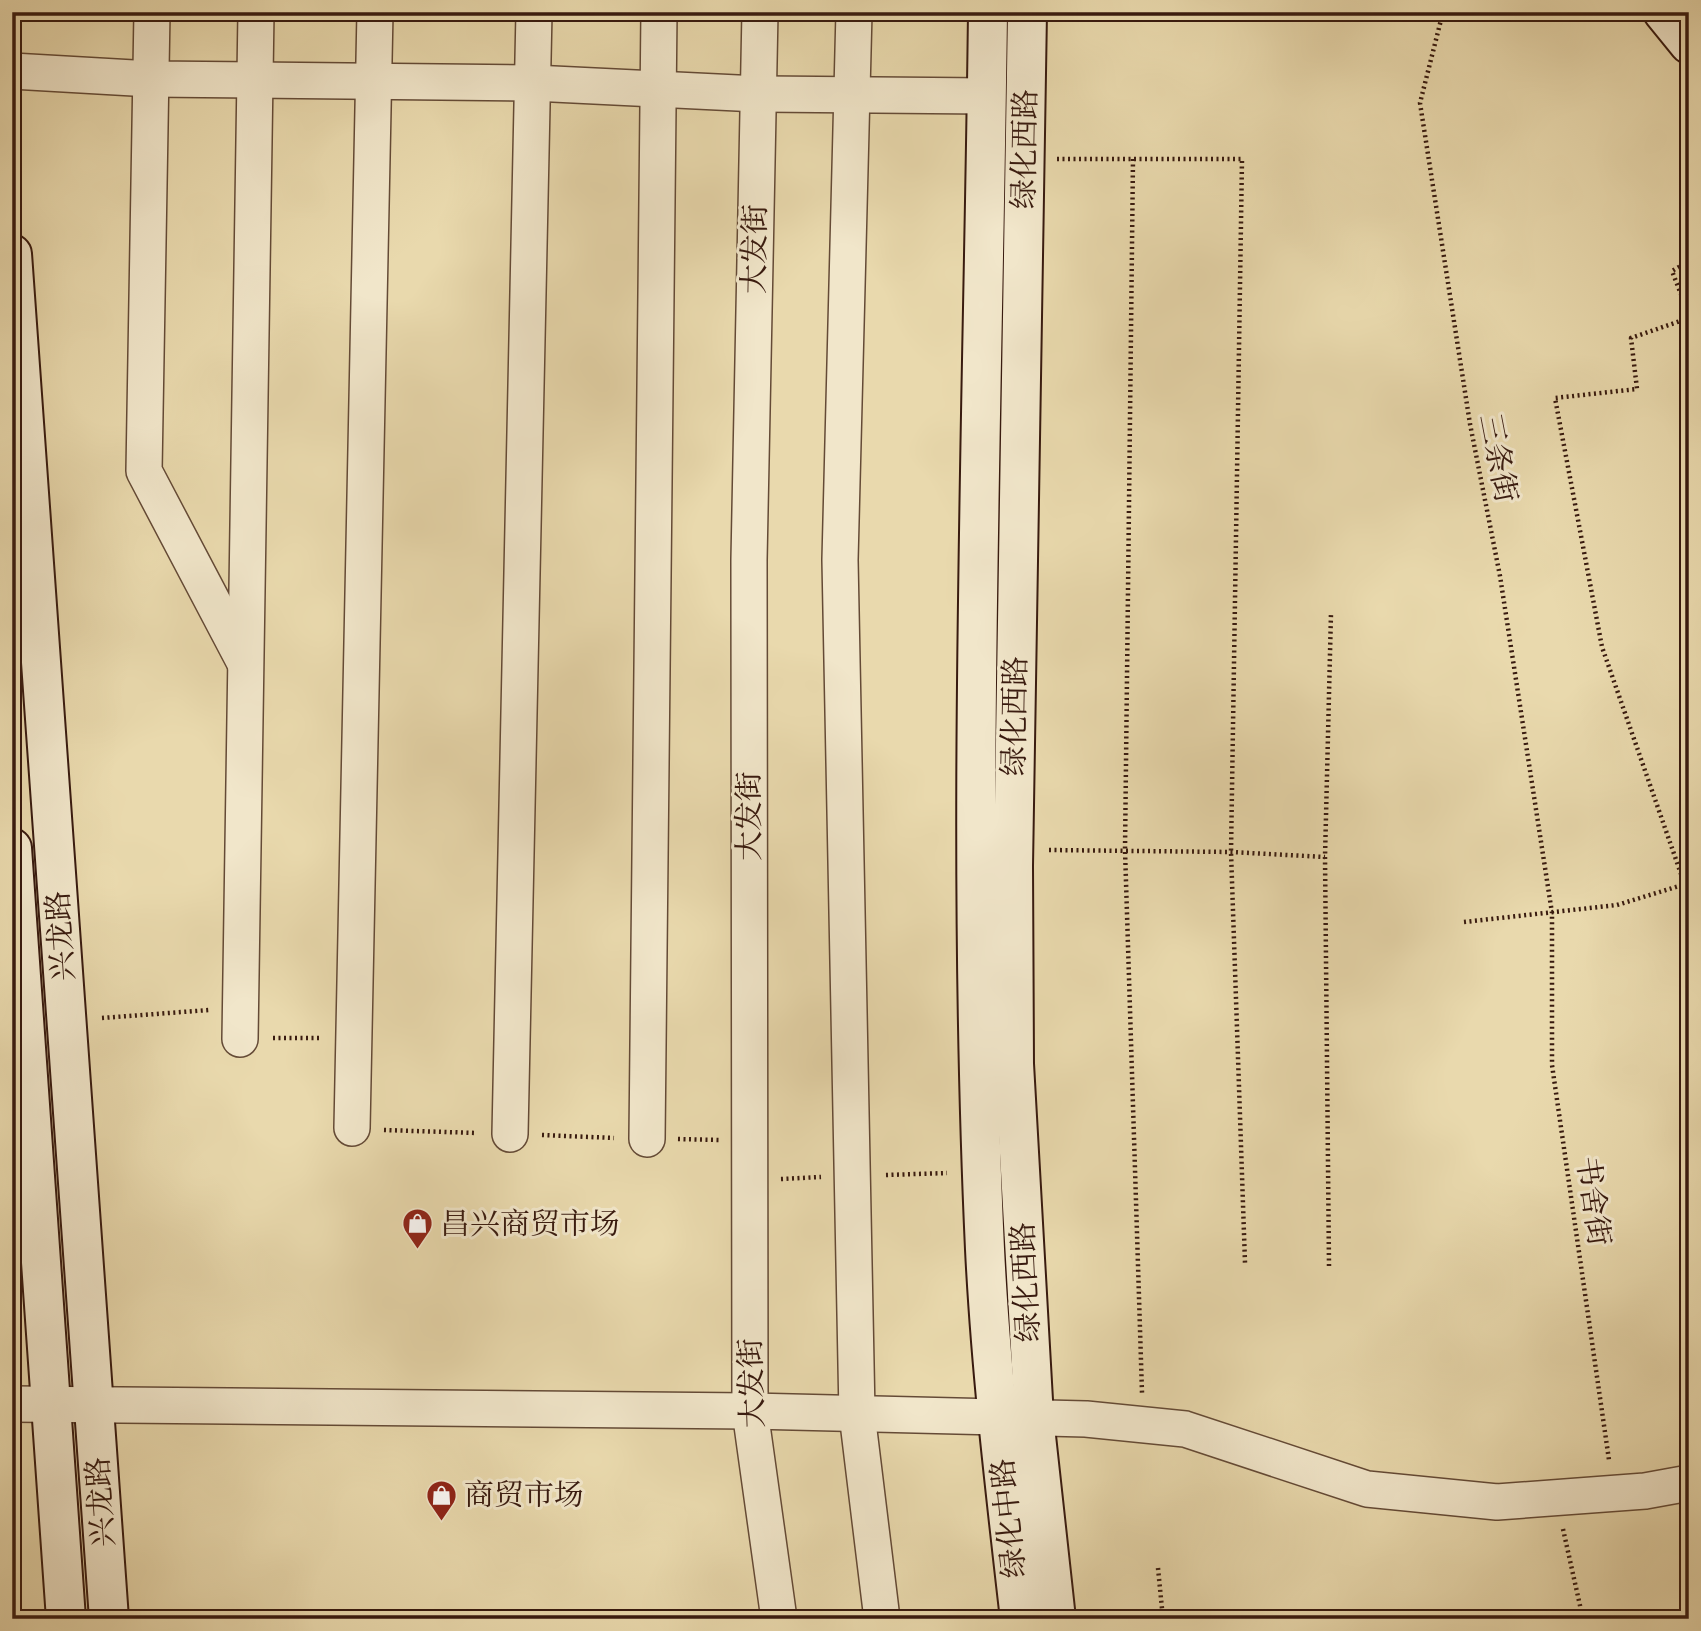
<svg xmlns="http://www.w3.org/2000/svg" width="1701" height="1631" viewBox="0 0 1701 1631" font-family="'IM FELL Double Pica','Noto Serif SC',serif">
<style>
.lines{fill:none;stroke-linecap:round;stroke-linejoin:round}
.street-casing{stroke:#644a36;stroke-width:38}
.secondary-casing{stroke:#381a0f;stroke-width:42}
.path{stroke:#381a0f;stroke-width:4.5;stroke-dasharray:2 3.5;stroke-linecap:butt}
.street{stroke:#f1e6ca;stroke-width:35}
.secondary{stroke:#f1e6ca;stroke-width:38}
.labels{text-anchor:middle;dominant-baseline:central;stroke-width:6;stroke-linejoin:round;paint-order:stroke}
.street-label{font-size:30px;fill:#381a0f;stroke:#f1e6ca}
.poi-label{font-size:30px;fill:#381a0f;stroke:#f1e6ca;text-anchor:start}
</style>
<rect width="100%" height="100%" fill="#e9d9ad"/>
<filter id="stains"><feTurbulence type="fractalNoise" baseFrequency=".00286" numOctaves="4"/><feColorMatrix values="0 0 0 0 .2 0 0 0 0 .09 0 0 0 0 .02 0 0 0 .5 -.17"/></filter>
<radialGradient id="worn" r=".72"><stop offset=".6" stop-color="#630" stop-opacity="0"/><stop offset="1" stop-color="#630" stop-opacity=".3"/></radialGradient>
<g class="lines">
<defs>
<g id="street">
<polyline points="152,12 144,471 245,663"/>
<polyline points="760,12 749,560 750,1411 779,1619"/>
<polyline points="854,12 840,560 857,1414 882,1619"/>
<polyline points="12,71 151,79 533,83 758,94 987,96"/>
<polyline points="240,1039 256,12"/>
<polyline points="352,1128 375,12"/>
<polyline points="510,1134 534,12"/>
<polyline points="647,1139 659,12"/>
<polyline points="12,1404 750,1411 1086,1419 1185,1429 1367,1489 1497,1502 1645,1491 1689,1483"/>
</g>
<g id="secondary">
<path d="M988,12C983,424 966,837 985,1249C991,1372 1006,1496 1020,1619"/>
<polyline points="1027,12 1013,866 1014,1064 1034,1418 1056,1619"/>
<polyline points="1663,12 1689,44"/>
<polyline points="12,254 109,1619"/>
<polyline points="12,848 66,1619"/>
</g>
</defs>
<use href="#street" class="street-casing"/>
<use href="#secondary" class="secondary-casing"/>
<g class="path">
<polyline points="1443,12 1420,103 1470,424 1500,576 1552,913 1552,1065 1609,1460"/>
<polyline points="1057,159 1242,159 1231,852 1245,1263"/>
<polyline points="1133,159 1125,850 1142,1393"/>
<polyline points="1689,261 1672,271 1689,315"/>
<polyline points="1689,318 1631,338 1637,389 1555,398 1602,647 1689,897"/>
<polyline points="1049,850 1231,852 1325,857"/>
<polyline points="1464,922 1617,905 1689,883"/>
<polyline points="102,1018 209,1010"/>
<polyline points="273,1038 320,1038"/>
<polyline points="384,1130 477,1133"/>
<polyline points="542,1135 614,1138"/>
<polyline points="678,1139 719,1140"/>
<polyline points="886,1175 947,1173"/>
<polyline points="781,1179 821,1177"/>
<polyline points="1329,1266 1325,857 1331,613"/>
<polyline points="1563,1529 1583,1619"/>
<polyline points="1158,1568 1163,1619"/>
</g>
<use href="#street" class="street"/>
<use href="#secondary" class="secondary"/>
</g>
<defs>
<symbol id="shop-pin" viewBox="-11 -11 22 30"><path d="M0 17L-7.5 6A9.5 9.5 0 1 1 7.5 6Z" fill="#8f2418" stroke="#f1e6ca"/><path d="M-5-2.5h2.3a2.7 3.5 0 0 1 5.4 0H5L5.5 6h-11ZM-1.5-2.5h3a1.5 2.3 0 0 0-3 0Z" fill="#fff"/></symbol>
</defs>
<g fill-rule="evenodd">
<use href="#shop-pin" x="400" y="1206" width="35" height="47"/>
<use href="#shop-pin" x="424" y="1478" width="35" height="47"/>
</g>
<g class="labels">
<g class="street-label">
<text transform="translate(1025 149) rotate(-89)">绿化西路</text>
<text transform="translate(755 249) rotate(-89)">大发街</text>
<text transform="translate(1498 458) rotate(79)">三条街</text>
<text transform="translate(1015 716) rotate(-89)">绿化西路</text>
<text transform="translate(749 816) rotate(-90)">大发街</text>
<text transform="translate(61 936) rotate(-94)">兴龙路</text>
<text transform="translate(1593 1201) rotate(82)">书舍街</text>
<text transform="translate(1026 1282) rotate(-93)">绿化西路</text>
<text transform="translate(752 1383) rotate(-92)">大发街</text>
<text transform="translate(101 1502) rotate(-94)">兴龙路</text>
<text transform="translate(1009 1518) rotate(-96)">绿化中路</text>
</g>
<g class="poi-label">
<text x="440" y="1224">昌兴商贸市场</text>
<text x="464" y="1495">商贸市场</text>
</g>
</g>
<rect width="1701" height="1631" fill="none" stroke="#e9d9ad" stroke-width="42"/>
<rect x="14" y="14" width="1673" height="1603" fill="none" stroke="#381a0f" stroke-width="3.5"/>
<rect x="21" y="21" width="1659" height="1589" fill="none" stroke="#381a0f" stroke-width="2"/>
<rect width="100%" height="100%" filter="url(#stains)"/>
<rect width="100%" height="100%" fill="url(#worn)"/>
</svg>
